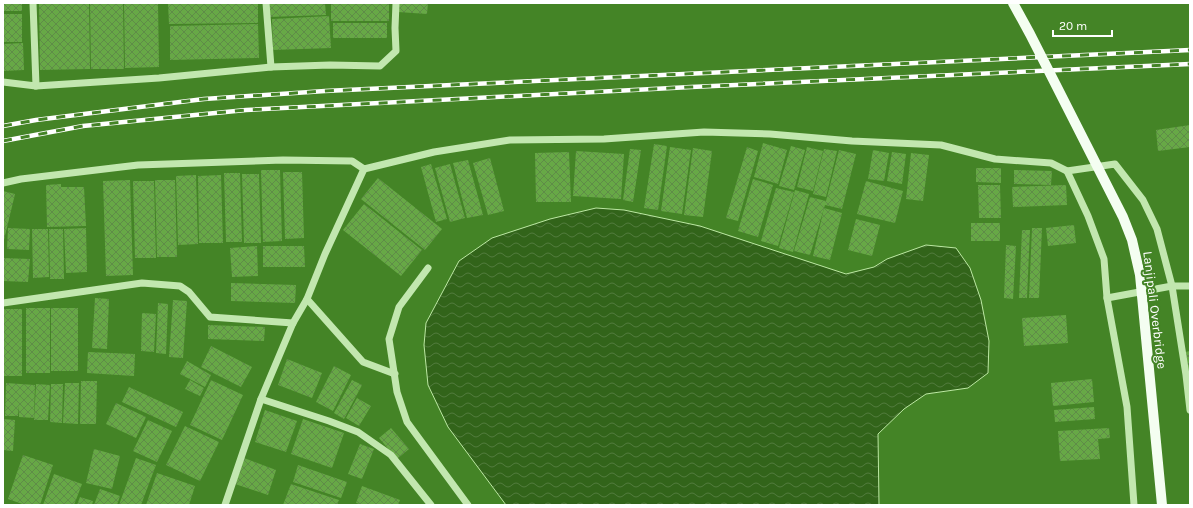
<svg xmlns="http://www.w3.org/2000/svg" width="1193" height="508" viewBox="0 0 1193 508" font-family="Karla,sans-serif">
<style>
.water{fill:url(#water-waves);stroke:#bce8a3}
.building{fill:url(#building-cross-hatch)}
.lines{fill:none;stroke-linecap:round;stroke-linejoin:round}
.minor{stroke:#c2e7af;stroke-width:7}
.rail-casing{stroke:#fff;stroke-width:4.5}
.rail{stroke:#448426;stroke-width:3;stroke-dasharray:9;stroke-linecap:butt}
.major-bridge{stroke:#f4fef1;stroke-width:10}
.labels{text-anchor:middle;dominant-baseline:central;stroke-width:4;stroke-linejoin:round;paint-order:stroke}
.street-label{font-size:13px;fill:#fff;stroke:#448426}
</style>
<defs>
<pattern id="water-waves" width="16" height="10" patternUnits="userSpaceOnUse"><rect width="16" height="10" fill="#32641a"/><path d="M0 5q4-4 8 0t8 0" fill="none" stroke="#517b3c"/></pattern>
<pattern id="building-cross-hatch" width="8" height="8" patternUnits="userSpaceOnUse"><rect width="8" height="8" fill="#67a846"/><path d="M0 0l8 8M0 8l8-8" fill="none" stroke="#5f8c48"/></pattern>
</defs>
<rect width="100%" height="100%" fill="#448426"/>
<polygon class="water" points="596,208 624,210 700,226 846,274 874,267 887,259 926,245 956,248 970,268 981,300 989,341 988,373 968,388 926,394 904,409 878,434 879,505 506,505 448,427 428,385 424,345 426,323 459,261 492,238 550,219"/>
<g class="building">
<rect x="3" y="3" width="19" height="8"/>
<polygon points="39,3 89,3 90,69 40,70"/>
<polygon points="90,3 123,3 124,69 91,69"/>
<polygon points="124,3 158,3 159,67 125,68"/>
<polygon points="168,3 258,3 258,23 169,24"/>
<polygon points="269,3 325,3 326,15 269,17"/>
<rect x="331" y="3" width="58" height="18"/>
<polygon points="399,3 428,3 427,14 398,12"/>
<rect x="3" y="14" width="19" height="28"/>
<polygon points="329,16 331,48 273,50 272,19"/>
<rect x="333" y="23" width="54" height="15"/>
<polygon points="258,24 259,58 170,60 170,26"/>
<polygon points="23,43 24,70 3,71 3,44"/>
<polygon points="1190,125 1190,147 1158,151 1156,130"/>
<polygon points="763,143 787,150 778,184 754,177"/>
<polygon points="654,144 667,146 658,210 644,208"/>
<polygon points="791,146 805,150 794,190 779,186"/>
<polygon points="670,147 691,150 682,214 661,211"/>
<polygon points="747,147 758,151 738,221 726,218"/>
<polygon points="807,147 823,151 813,191 797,187"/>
<polygon points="693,148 712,151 703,217 684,215"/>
<polygon points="630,149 641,150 633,202 623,200"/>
<polygon points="824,149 837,151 826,197 813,194"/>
<polygon points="839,150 856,154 842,209 825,205 810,255 794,251 810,197 826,201"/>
<polygon points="873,150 889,153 884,181 868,179"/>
<polygon points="576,151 624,154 621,199 573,196"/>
<polygon points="569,152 571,202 536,202 535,153"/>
<polygon points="892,152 906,154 902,184 887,181"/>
<polygon points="911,153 929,155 923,201 906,199"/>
<polygon points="490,158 504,211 488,215 473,163"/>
<polygon points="468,160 483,215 467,218 453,163"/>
<polygon points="431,164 447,219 436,222 421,167"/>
<polygon points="450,164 465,218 450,222 435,168"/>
<polygon points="976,168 1001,168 1001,183 976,182"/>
<polygon points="261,170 280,170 282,241 263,242"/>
<polygon points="1014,170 1052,171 1051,185 1014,184"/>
<polygon points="283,172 302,172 304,238 285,239"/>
<polygon points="224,173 240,173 242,242 226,242"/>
<polygon points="242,174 259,174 261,243 244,243"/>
<polygon points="196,175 198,244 178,245 176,176"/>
<polygon points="221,175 223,243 199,243 198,176"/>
<polygon points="378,178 442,229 425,250 361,199"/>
<polygon points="753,179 773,185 758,237 738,231"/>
<polygon points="130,180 133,275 106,276 103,181"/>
<polygon points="155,180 175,180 177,257 157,257"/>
<polygon points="133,181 154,181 156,258 135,258"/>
<polygon points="866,181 903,191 895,223 857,214"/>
<polygon points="61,184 61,187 84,187 86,226 47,227 46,185"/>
<polygon points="978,185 1000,185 1001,218 979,218"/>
<polygon points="1066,185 1067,205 1013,207 1012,187"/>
<polygon points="776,188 794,192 778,246 761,241"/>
<polygon points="795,190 809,194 793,252 779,248"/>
<polygon points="3,191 15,194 4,240 3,240"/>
<polygon points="364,204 422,250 401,276 343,230"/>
<polygon points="824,208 842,213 830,260 813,256"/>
<polygon points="856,219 880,225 872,256 848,250"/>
<rect x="971" y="223" width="29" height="18"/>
<polygon points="1074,225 1076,243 1048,246 1046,228"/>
<polygon points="8,228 30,229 29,250 7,249"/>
<polygon points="86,228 87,272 66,273 64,229"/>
<polygon points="1032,228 1042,228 1039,298 1029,298"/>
<polygon points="32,229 48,229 49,277 33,278"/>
<polygon points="49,229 63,229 64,279 50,279"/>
<polygon points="1022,230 1030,230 1027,298 1019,298"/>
<polygon points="1006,245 1016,246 1013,299 1004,298"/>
<polygon points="257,246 258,276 232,277 230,248"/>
<polygon points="263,246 304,246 305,267 263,267"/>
<polygon points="3,258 30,259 28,282 3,281"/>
<polygon points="231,283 296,285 295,303 231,301"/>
<polygon points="95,298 109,299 107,349 92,348"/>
<polygon points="173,300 187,301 183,358 169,357"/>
<polygon points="158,303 168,304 166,354 156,353"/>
<rect x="26" y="308" width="24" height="65"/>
<rect x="51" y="308" width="27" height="63"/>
<rect x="3" y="309" width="19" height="67"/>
<polygon points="142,313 156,314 154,352 141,351"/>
<polygon points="1066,315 1068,343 1024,346 1022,318"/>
<polygon points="208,325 265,327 264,341 208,339"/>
<polygon points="211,346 252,367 241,387 201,367"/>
<polygon points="1190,351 1190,374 1187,374 1185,352"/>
<polygon points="88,352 135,354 134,376 87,373"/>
<polygon points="287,359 322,373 312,398 278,385"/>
<polygon points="187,361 211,375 205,387 180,374"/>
<polygon points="334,366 351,375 333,411 316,402"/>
<polygon points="1092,379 1094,402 1053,406 1051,383"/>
<polygon points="190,380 204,388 200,396 185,389"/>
<polygon points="211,380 243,395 222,440 190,425"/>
<polygon points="352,380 362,385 344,419 334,413"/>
<polygon points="81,381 97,381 96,424 80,424"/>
<polygon points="6,383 35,385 34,418 19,417 19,406 18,416 5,416"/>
<polygon points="65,383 79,383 78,424 63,423"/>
<polygon points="36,384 50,385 48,420 34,420"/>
<polygon points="51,384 63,384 62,423 50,422"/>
<polygon points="129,387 183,412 176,427 122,402"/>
<polygon points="357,398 371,406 359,426 346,418"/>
<polygon points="116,403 146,417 136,438 106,424"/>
<polygon points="1094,407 1095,419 1055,422 1054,410"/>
<polygon points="265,410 297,421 286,452 255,442"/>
<polygon points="3,419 15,420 13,451 3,450"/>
<polygon points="303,419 344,433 332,468 291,454"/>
<polygon points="148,420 172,431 157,462 133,451"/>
<polygon points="185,426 219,442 200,481 166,465"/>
<polygon points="391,428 409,449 397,459 379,438"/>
<polygon points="1109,428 1110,438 1098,439 1100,459 1060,461 1058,431"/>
<polygon points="360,444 374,449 362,479 348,474"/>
<polygon points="94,449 120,456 112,489 86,483"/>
<polygon points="23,455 53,465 40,505 25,505 8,499"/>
<polygon points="136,458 156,465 141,505 119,505"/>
<polygon points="244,458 276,470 268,495 235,484"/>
<polygon points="298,465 347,482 341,498 293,482"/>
<polygon points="157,473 195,486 189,505 146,505"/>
<polygon points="54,474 82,484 74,505 43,505"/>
<polygon points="291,484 339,500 337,505 283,505"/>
<polygon points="362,486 400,500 398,505 363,505 356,503"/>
<polygon points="100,489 120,496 117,505 94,505"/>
<polygon points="80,497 93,501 92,505 77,505"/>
</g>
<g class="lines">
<g class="minor">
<polyline points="33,3 36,86"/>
<polyline points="266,3 271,67"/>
<polyline points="3,82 36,86 159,78 271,67 330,65 380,66 396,51 395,28 396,3"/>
<polyline points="1067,171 1115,164 1143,200 1157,229 1172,286 1186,375 1190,410"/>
<polyline points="3,183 21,179 138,165 283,160 352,161 364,169 434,152 510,140 604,139 704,132 770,134 852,141 941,145 995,159 1051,163 1067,171 1088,216 1104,259 1107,298 1127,407 1134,505"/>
<polyline points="428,268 399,307 389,339 397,392 407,422 468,505"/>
<polyline points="1107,298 1172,286 1190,286"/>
<polyline points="307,299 363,362 395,374"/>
<polyline points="3,303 142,283 180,286 189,292 210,317 293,323"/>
<polyline points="261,399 329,421 358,432 391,455 431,505"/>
<polyline points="225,505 261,399 293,323 307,299 325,254 364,169"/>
</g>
<defs>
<g id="rail">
<polyline points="3,126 36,120 204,99 325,91 1190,50"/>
<polyline points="3,141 83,126 246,110 691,87 1190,64"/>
</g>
</defs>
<use href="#rail" class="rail-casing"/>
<use href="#rail" class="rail"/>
<polyline class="major-bridge" points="1013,3 1030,34 1123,217 1132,240 1140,275 1162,505"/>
</g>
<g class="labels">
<g class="street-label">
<text transform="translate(1155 310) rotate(83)">Lanjipali Overbridge</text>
</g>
</g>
<rect width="1193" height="508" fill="none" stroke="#ffffff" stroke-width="8"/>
<path d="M1053 30v6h59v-6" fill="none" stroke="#ffffff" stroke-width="2"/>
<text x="1059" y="30" font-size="12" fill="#ffffff" stroke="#448426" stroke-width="3" paint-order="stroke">20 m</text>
</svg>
